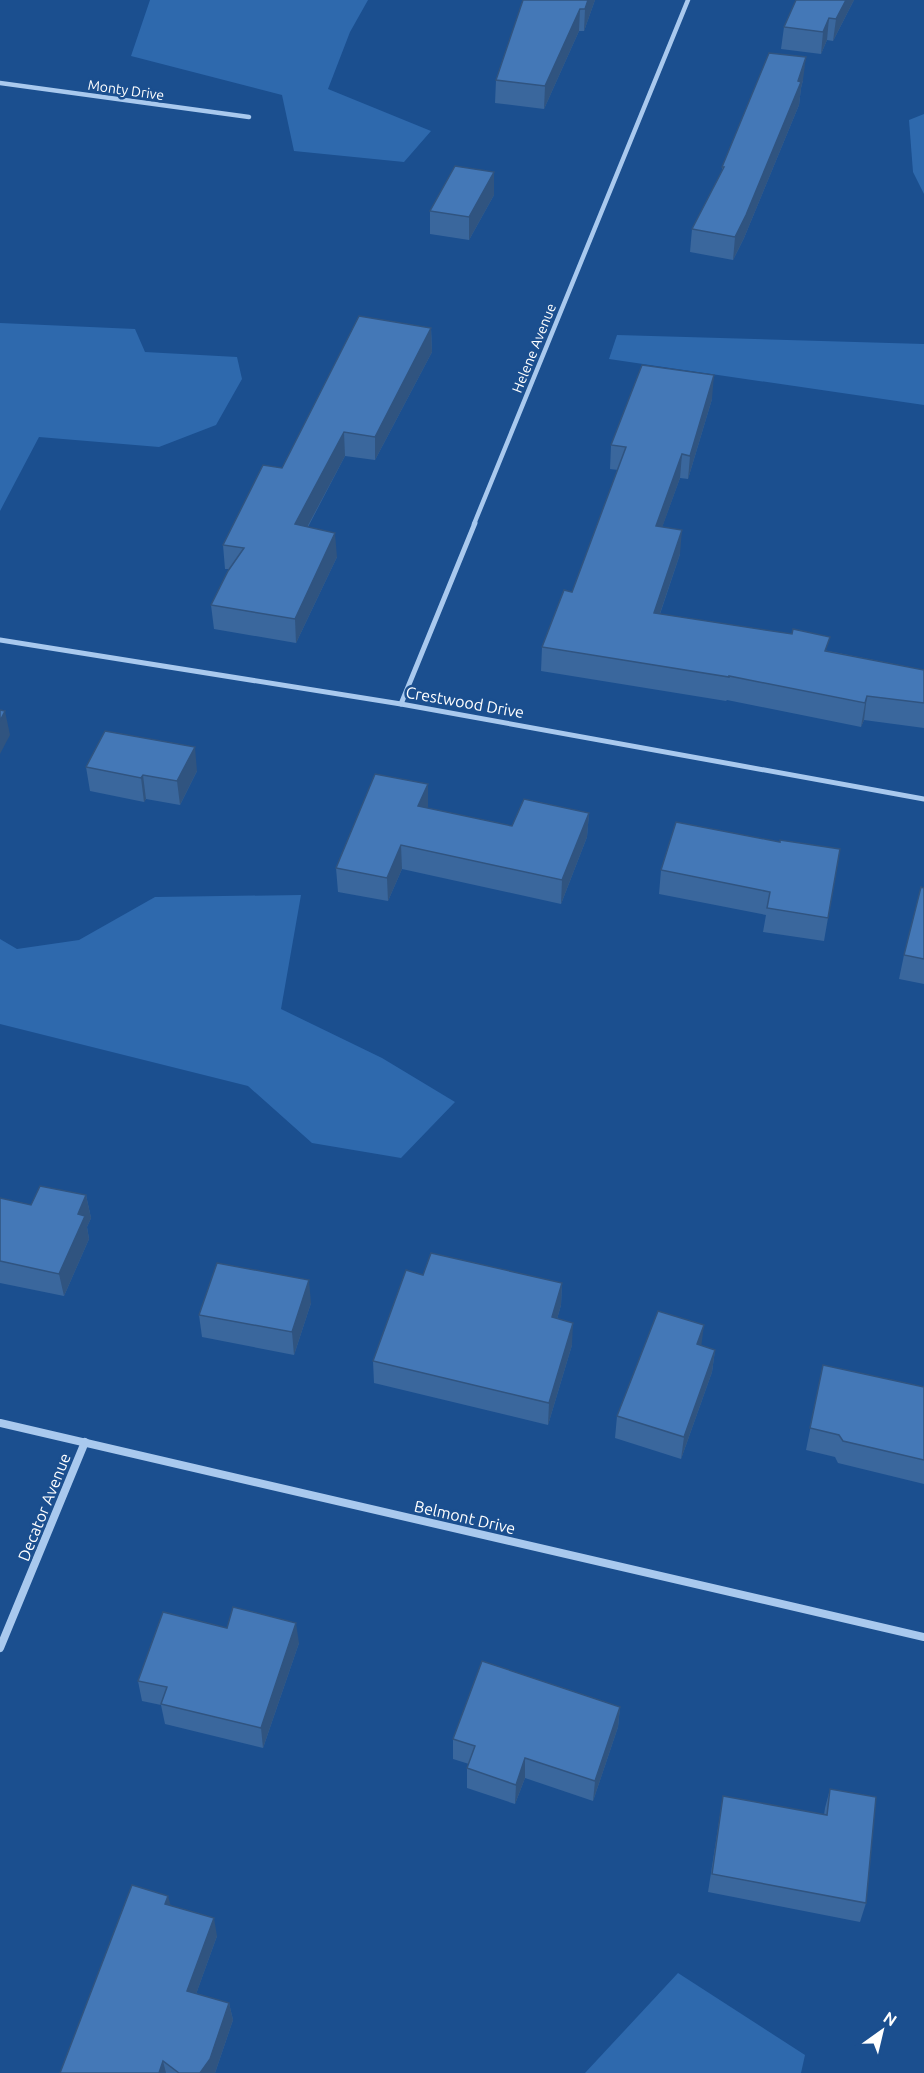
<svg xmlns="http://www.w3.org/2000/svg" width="924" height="2073" viewBox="0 0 924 2073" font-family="Ubuntu,sans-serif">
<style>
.green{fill:#2e69ad}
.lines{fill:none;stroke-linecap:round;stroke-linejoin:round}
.street-far2{stroke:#a9c9ee;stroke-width:4.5}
.street-far1{stroke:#a9c9ee;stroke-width:5}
.street{stroke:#a9c9ee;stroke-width:8}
.wall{fill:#3a679d}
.shaded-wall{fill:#305480}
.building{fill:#4478b7;stroke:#305480;stroke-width:1.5}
.labels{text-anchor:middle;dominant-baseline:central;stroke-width:5;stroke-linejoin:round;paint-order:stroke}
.far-street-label{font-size:14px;fill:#fff;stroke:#1b4f8f}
.street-label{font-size:16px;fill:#fff;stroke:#1b4f8f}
</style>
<rect width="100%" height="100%" fill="#1b4f8f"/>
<g class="green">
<polygon points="150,0 368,0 350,32 328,89 431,131 404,162 294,151 282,95 131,56"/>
<polygon points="924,114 924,194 913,172 909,120"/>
<polygon points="0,323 135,329 145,352 237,357 242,379 216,425 159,447 39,437 0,511"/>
<polygon points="617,335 924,344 924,405 609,359"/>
<polygon points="301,895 281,1009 382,1058 455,1102 401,1158 312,1143 248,1086 0,1024 0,939 17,949 79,940 155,897"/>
<polygon points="678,1973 805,2055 801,2073 585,2073"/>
</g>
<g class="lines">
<g class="street-far2">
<polyline points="0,83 249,117"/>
<polyline points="474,524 688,0"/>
</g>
<g class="street-far1">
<polyline points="0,640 401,704 924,799"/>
<polyline points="401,704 475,523"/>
</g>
<g class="street">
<polyline points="0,1423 924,1637"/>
<polyline points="0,1648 85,1442"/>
</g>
</g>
<g class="wall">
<polygon points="523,0 595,0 584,31 579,31 544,109 495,103 496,80"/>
<polygon points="854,0 833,41 827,40 821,54 781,49 784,27"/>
<polygon points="803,80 801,88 799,105 744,238 733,260 690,252 692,229 722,172 722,167"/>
<polygon points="494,195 469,240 430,234 430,211"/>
<polygon points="431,328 432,352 375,460 345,456 308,527 337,557 296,643 214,629 211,605 229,569 225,569 223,545 282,468"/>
<polygon points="712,399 688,479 680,478 662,527 680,554 660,614 828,651 924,670 924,728 864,720 861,727 727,700 726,701 541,671 542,647 572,592 618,470 610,469 611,445"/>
<polygon points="86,767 197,771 180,805 146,799 144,802 90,791"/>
<polygon points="428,808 512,826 589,813 587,837 561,904 402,869 388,901 338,892 336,868"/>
<polygon points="780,842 840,849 824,941 763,932 766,915 659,894 661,870"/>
<polygon points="924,888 924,984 899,979 904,955"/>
<polygon points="86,1195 91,1218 87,1227 89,1239 64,1296 0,1283 0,1198 31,1205"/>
<polygon points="423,1275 562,1283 561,1305 557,1319 572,1345 548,1425 374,1383 373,1361"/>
<polygon points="311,1303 294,1355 202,1337 199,1315"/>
<polygon points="702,1346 715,1350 712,1372 681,1459 615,1438 617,1416"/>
<polygon points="823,1365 924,1387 924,1484 838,1463 835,1457 806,1450"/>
<polygon points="227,1628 299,1643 263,1748 165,1724 161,1705 142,1701 138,1681"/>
<polygon points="620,1707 618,1727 593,1801 525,1778 515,1804 467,1788 467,1768 469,1764 453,1759 453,1739"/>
<polygon points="830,1789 866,1903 860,1922 708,1892 723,1796 824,1815 825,1808"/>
<polygon points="171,1906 217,1936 196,1994 229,2003 233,2020 215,2073 60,2073"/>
</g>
<g class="shaded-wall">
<polygon points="588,0 595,0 584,31 585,9"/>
<polygon points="846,0 854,0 833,41 836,19"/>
<polygon points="580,9 579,31 544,109 545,86"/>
<polygon points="829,18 827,40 821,54 823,32"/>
<polygon points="806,57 803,80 801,88 799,105 744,238 733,260 735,237 798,81"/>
<polygon points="494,172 494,195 469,240 469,217"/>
<polygon points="431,328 432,352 375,460 375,437"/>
<polygon points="714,375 712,399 688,479 690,456"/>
<polygon points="344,432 345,456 296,548 295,524"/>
<polygon points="682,454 680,478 654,550 656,526"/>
<polygon points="682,530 680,554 652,637 654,613"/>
<polygon points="335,533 337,557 296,643 295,619"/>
<polygon points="867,696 864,720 861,727 865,703"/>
<polygon points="5,711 10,735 0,754 0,721"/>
<polygon points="195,747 197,771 180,805 177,781"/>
<polygon points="143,775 146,799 144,802 141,778"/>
<polygon points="428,784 428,808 418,806"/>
<polygon points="589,813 587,837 561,904 562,880"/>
<polygon points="401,845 402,869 388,901 387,878"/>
<polygon points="86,1195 91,1218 87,1227 89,1239 64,1296 59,1274 78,1214"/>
<polygon points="309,1280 311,1303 294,1355 292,1332"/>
<polygon points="562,1283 561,1305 551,1340 552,1317"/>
<polygon points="573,1323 572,1345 548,1425 549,1403"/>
<polygon points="704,1325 701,1348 697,1344"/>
<polygon points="715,1350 712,1372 681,1459 684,1437"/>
<polygon points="296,1623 299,1643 263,1748 261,1728"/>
<polygon points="620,1707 618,1727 593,1801 595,1781"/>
<polygon points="525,1758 525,1778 515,1804 516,1785"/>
<polygon points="168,1896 173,1914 165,1904"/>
<polygon points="214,1918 217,1936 191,2008 187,1991"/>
<polygon points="229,2003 233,2020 215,2073 200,2073"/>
<polygon points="163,2061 166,2073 159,2073"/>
</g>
<g class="building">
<polygon points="523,0 588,0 585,9 580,9 545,86 496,80"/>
<polygon points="796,0 846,0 836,19 829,18 823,32 784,27"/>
<polygon points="769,53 806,57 798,81 801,82 746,215 735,237 692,229 724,167 722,167"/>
<polygon points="455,166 494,172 469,217 430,211"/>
<polygon points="359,316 431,328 375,437 344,432 295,524 335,533 295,619 211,605 228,571 244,548 223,545 263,465 282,468"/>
<polygon points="642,365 714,375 690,456 682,454 656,526 682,530 654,613 792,634 793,629 830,637 825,651 924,670 924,703 867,696 865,703 729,676 729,677 542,647 564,590 572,592 626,447 611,445"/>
<polygon points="0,710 5,711 0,721"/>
<polygon points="105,731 195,747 177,781 143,775 141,778 86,767"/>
<polygon points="375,774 428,784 418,806 512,826 524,799 589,813 562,880 401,845 387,878 336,868"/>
<polygon points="676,822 780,842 780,840 840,849 828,918 767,908 770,892 661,870"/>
<polygon points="921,887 924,888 924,959 904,955"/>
<polygon points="40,1186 86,1195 78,1214 85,1216 59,1274 0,1261 0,1198 31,1205"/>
<polygon points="431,1253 562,1283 552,1317 573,1323 549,1403 373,1361 406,1270 423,1275"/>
<polygon points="217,1263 309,1280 292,1332 199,1315"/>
<polygon points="658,1311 704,1325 697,1344 715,1350 684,1437 617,1416"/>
<polygon points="823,1365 924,1387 924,1460 843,1441 839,1435 810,1428"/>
<polygon points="233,1607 296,1623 261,1728 161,1704 167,1687 138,1681 163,1612 227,1628"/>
<polygon points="482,1661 620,1707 595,1781 525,1758 516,1785 467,1768 475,1746 453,1739"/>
<polygon points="830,1789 876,1797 866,1903 712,1874 723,1796 827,1815"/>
<polygon points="132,1885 168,1896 165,1904 214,1918 187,1991 229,2003 210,2059 200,2073 179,2073 163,2061 159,2073 60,2073"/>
</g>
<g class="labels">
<g class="far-street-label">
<text transform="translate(126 90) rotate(8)">Monty Drive</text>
<text transform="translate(534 348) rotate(-68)">Helene Avenue</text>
</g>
<g class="street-label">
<text transform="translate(465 702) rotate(10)">Crestwood Drive</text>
<text transform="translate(44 1507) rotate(-68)">Decator Avenue</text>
<text transform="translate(465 1517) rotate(13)">Belmont Drive</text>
</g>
</g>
<g transform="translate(882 2031) rotate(34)" stroke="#1b4f8f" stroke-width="4.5" paint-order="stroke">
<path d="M0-4.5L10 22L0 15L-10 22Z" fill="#ffffff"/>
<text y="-9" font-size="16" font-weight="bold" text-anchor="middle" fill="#ffffff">N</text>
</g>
</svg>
